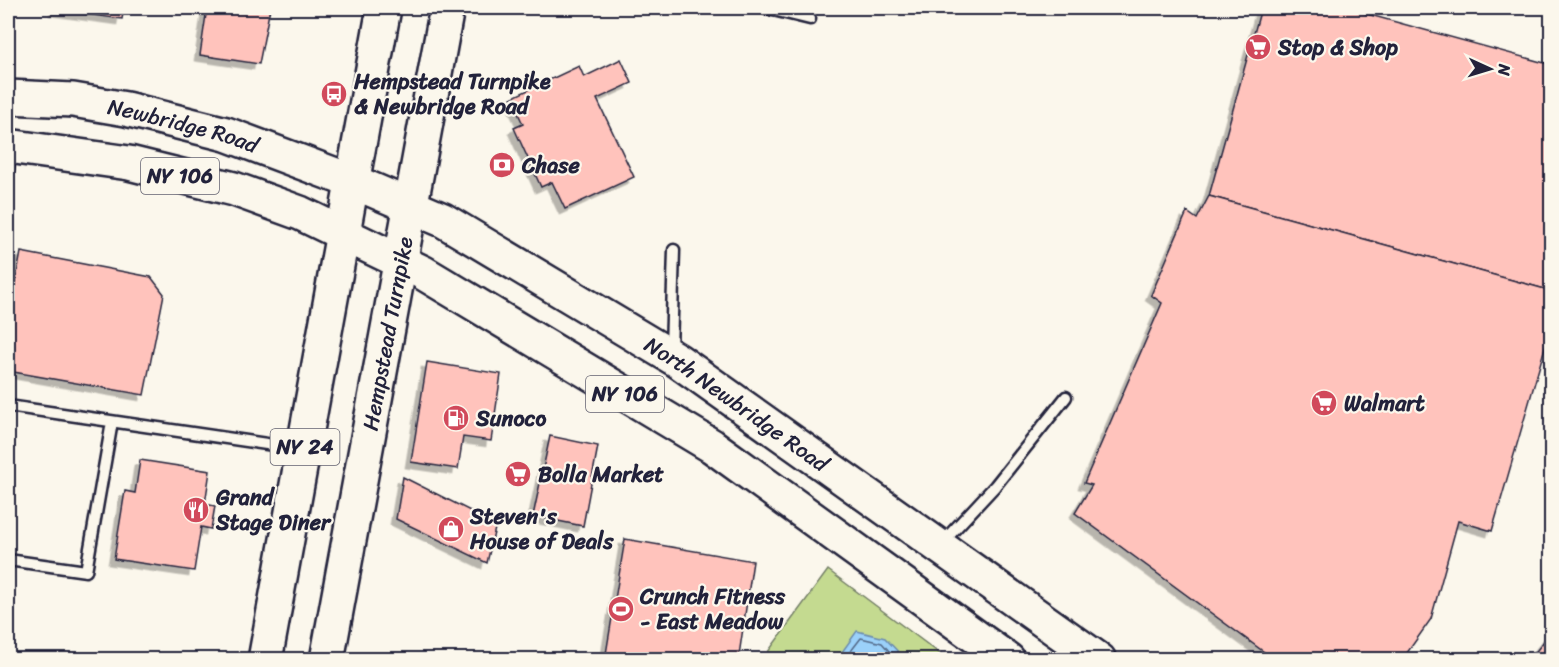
<svg xmlns="http://www.w3.org/2000/svg" width="1559" height="667" viewBox="0 0 1559 667" font-family="Sriracha,sans-serif">
<style>
.green{fill:#c4da90;stroke:#737e66;stroke-width:1.5}
.water{fill:#9bd1fa;stroke:#6b8bae;stroke-width:1.5}
.lines{fill:none;stroke-linecap:round;stroke-linejoin:round}
.shore{stroke:#526887;stroke-width:1.5}
.building{fill:#ffc3bc;stroke:#22223b;stroke-width:1.5;filter:url(#shadow)}
.service-casing{stroke:#22223b;stroke-width:15}
.primary-casing{stroke:#22223b;stroke-width:38}
.service{stroke:#fbf7ec;stroke-width:10}
.primary{stroke:#fbf7ec;stroke-width:33}
.labels{text-anchor:middle;dominant-baseline:central;stroke-width:4.5;stroke-linejoin:round;paint-order:stroke}
.shield{fill:#fbf7ec;stroke:#636270;stroke-width:1.5}
.shield-label{font-size:21px;font-weight:bold;fill:#22223b}
.poi-label{font-size:22px;font-weight:bold;fill:#22223b;stroke:#fbf7ec;text-anchor:start}
.street-label{font-size:22px;fill:#22223b;stroke:#fbf7ec}
</style>
<defs>
<filter id="shadow"><feDropShadow dx="-5.5" dy="5.5" stdDeviation="0" flood-color="#0004"/></filter>
</defs>
<rect width="100%" height="100%" fill="#fbf7ec"/>
<filter id="ink" filterUnits="userSpaceOnUse"><feTurbulence type="fractalNoise" baseFrequency=".0167" numOctaves="2"/><feDisplacementMap in="SourceGraphic" scale="12" xChannelSelector="R" yChannelSelector="G"/><feConvolveMatrix kernelMatrix="1 2 1 2 8 2 1 2 1" color-interpolation-filters="sRGB"/></filter>
<g filter="url(#ink)">
<polygon class="green" points="828,570 947,659 762,660"/>
<polygon class="water" points="857,631 885,638 905,659 837,659"/>
<g class="lines">
<polyline class="shore" points="844,660 861,638 882,643 897,660"/>
</g>
<g class="building">
<polygon points="56,8 124,8 122,19 55,10"/>
<polygon points="207,8 270,8 259,64 200,55"/>
<polygon points="1261,8 1345,8 1552,65 1552,291 1209,196"/>
<polygon points="621,59 632,83 597,99 634,177 565,209 552,182 541,187 514,128 523,124 511,98 579,66 584,77"/>
<polygon points="1209,196 1552,291 1552,323 1492,531 1458,521 1431,619 1402,660 1275,660 1075,513 1092,485 1084,483 1162,303 1151,295 1187,212 1197,219"/>
<polygon points="21,252 151,277 164,294 144,395 8,371 8,322"/>
<polygon points="427,362 501,374 491,441 463,437 458,469 411,462"/>
<polygon points="550,436 598,446 583,526 533,516"/>
<polygon points="140,460 210,471 205,504 215,506 211,529 201,527 194,571 114,559 125,491 135,493"/>
<polygon points="403,477 496,524 487,563 396,519"/>
<polygon points="625,539 753,561 739,655 736,660 605,660"/>
<polygon points="1552,631 1552,660 1531,660 1530,659"/>
</g>
<g class="lines">
<defs>
<g id="service">
<polyline points="765,8 810,19"/>
<polyline points="8,169 10,150"/>
<polyline points="671,349 674,250"/>
<polyline points="8,406 301,449"/>
<polyline points="942,543 995,486 1066,397"/>
<polyline points="8,560 86,571 112,422"/>
</g>
<g id="primary">
<path id="s1" d="M8,97L73,100L126,109L226,134L354,182L443,220L677,360L1099,660"/>
<polyline points="8,146 129,163 234,189 300,213 422,272 712,446 1008,660"/>
<polyline points="265,660 384,8"/>
<path id="s2" d="M327,660L447,8"/>
</g>
</defs>
<use href="#service" class="service-casing"/>
<use href="#primary" class="primary-casing"/>
<use href="#service" class="service"/>
<use href="#primary" class="primary"/>
</g>
</g>
<defs>
<symbol id="supermarket-disc" viewBox="-11 -11 22 22"><circle r="9.5" fill="#d1495b" stroke="#fbf7ec"/><path d="M-6-5.5h2.5l.6 2H6L4.5 2H-2.5L-4.4-4H-6ZM-1.5 3.2a1.3 1.3 0 1 0 .1 0ZM3 3.2a1.3 1.3 0 1 0 .1 0Z" fill="#fff"/></symbol>
<symbol id="bus-disc" viewBox="-11 -11 22 22"><circle r="9.5" fill="#d1495b" stroke="#fbf7ec"/><path d="M-5-6H5V4H4V6H2V4H-2V6H-4V4H-5ZM-3.5-4V0h7V-4ZM-3.5 1.2v1.5H-2V1.2ZM2 1.2v1.5H3.5V1.2Z" fill="#fff"/></symbol>
<symbol id="bank-disc" viewBox="-11 -11 22 22"><circle r="9.5" fill="#d1495b" stroke="#fbf7ec"/><path d="M-6-4H6V4H-6ZM0-2.3a2.3 2.3 0 1 0 0 4.6a2.3 2.3 0 1 0 0-4.6Z" fill="#fff"/></symbol>
<symbol id="fuel-disc" viewBox="-11 -11 22 22"><circle r="9.5" fill="#d1495b" stroke="#fbf7ec"/><path d="M-5.5-6h7V0h2V4h1.3V-2.5L3-4.5l.8-.8L6-3V5H2.5V1h-1V6h-7ZM-4.2-4.7v3.2H.2V-4.7Z" fill="#fff"/></symbol>
<symbol id="restaurant-disc" viewBox="-11 -11 22 22"><circle r="9.5" fill="#d1495b" stroke="#fbf7ec"/><path d="M-5-6h1v4h1v-4h1v4h1v-4h1v5L-1.5 .5V6h-2V.5L-5-1ZM5-6V6H3V1.5H1.5Q1.5-4 5-6Z" fill="#fff"/></symbol>
<symbol id="shop-disc" viewBox="-11 -11 22 22"><circle r="9.5" fill="#d1495b" stroke="#fbf7ec"/><path d="M-5-2.5h2.3a2.7 3.5 0 0 1 5.4 0H5L5.5 6h-11ZM-1.5-2.5h3a1.5 2.3 0 0 0-3 0Z" fill="#fff"/></symbol>
<symbol id="stadium-disc" viewBox="-11 -11 22 22"><circle r="9.5" fill="#d1495b" stroke="#fbf7ec"/><path d="M0-5a6.5 5 0 1 0 0 10a6.5 5 0 1 0 0-10ZM-3.5-1.8h7v3.6h-7Z" fill="#fff"/></symbol>
</defs>
<g fill-rule="evenodd">
<use href="#supermarket-disc" x="1243" y="32" width="30" height="30"/>
<use href="#bus-disc" x="319" y="79" width="30" height="30"/>
<use href="#bank-disc" x="487" y="150" width="30" height="30"/>
<use href="#supermarket-disc" x="1309" y="388" width="30" height="30"/>
<use href="#fuel-disc" x="441" y="403" width="30" height="30"/>
<use href="#supermarket-disc" x="503" y="459" width="30" height="30"/>
<use href="#restaurant-disc" x="181" y="495" width="30" height="30"/>
<use href="#shop-disc" x="436" y="514" width="30" height="30"/>
<use href="#stadium-disc" x="606" y="594" width="30" height="30"/>
</g>
<g class="labels">
<g class="shield">
<rect x="141" y="158" width="78" height="36" rx="4.5"/>
<rect x="586" y="376" width="78" height="36" rx="4.5"/>
<rect x="270.5" y="429" width="69" height="36" rx="4.5"/>
</g>
<g class="shield-label">
<text x="180" y="176">NY 106</text>
<text x="625" y="394">NY 106</text>
<text x="305" y="447">NY 24</text>
</g>
<g class="poi-label">
<text x="1278" y="47">Stop &amp; Shop</text>
<text x="354" y="81">Hempstead Turnpike<tspan x="354" dy="25">&amp; Newbridge Road</tspan></text>
<text x="522" y="165">Chase</text>
<text x="1344" y="403">Walmart</text>
<text x="476" y="418">Sunoco</text>
<text x="538" y="474">Bolla Market</text>
<text x="216" y="497">Grand<tspan x="216" dy="25">Stage Diner</tspan></text>
<text x="470" y="516">Steven's<tspan x="470" dy="25">House of Deals</tspan></text>
<text x="640" y="596">Crunch Fitness<tspan x="640" dy="25">- East Meadow</tspan></text>
</g>
<g class="street-label">
<text stroke="none"><textPath href="#s1" startOffset="178">Newbridge Road</textPath></text>
<text stroke="none"><textPath href="#s2" startOffset="332">Hempstead Turnpike</textPath></text>
<text stroke="none"><textPath href="#s1" startOffset="802">North Newbridge Road</textPath></text>
</g>
</g>
<rect width="1559" height="667" fill="none" stroke="#fbf7ec" stroke-width="30"/>
<rect x="15" y="15" width="1529" height="637" fill="none" stroke="#22223b" stroke-width="2" filter="url(#ink)"/>
<g transform="translate(1490 69) rotate(94)" stroke="#fbf7ec" stroke-width="4.5" paint-order="stroke">
<path d="M0-4.5L10 22L0 15L-10 22Z" fill="#22223b"/>
<text y="-9" font-size="16" font-weight="bold" text-anchor="middle" fill="#22223b">N</text>
</g>
</svg>
